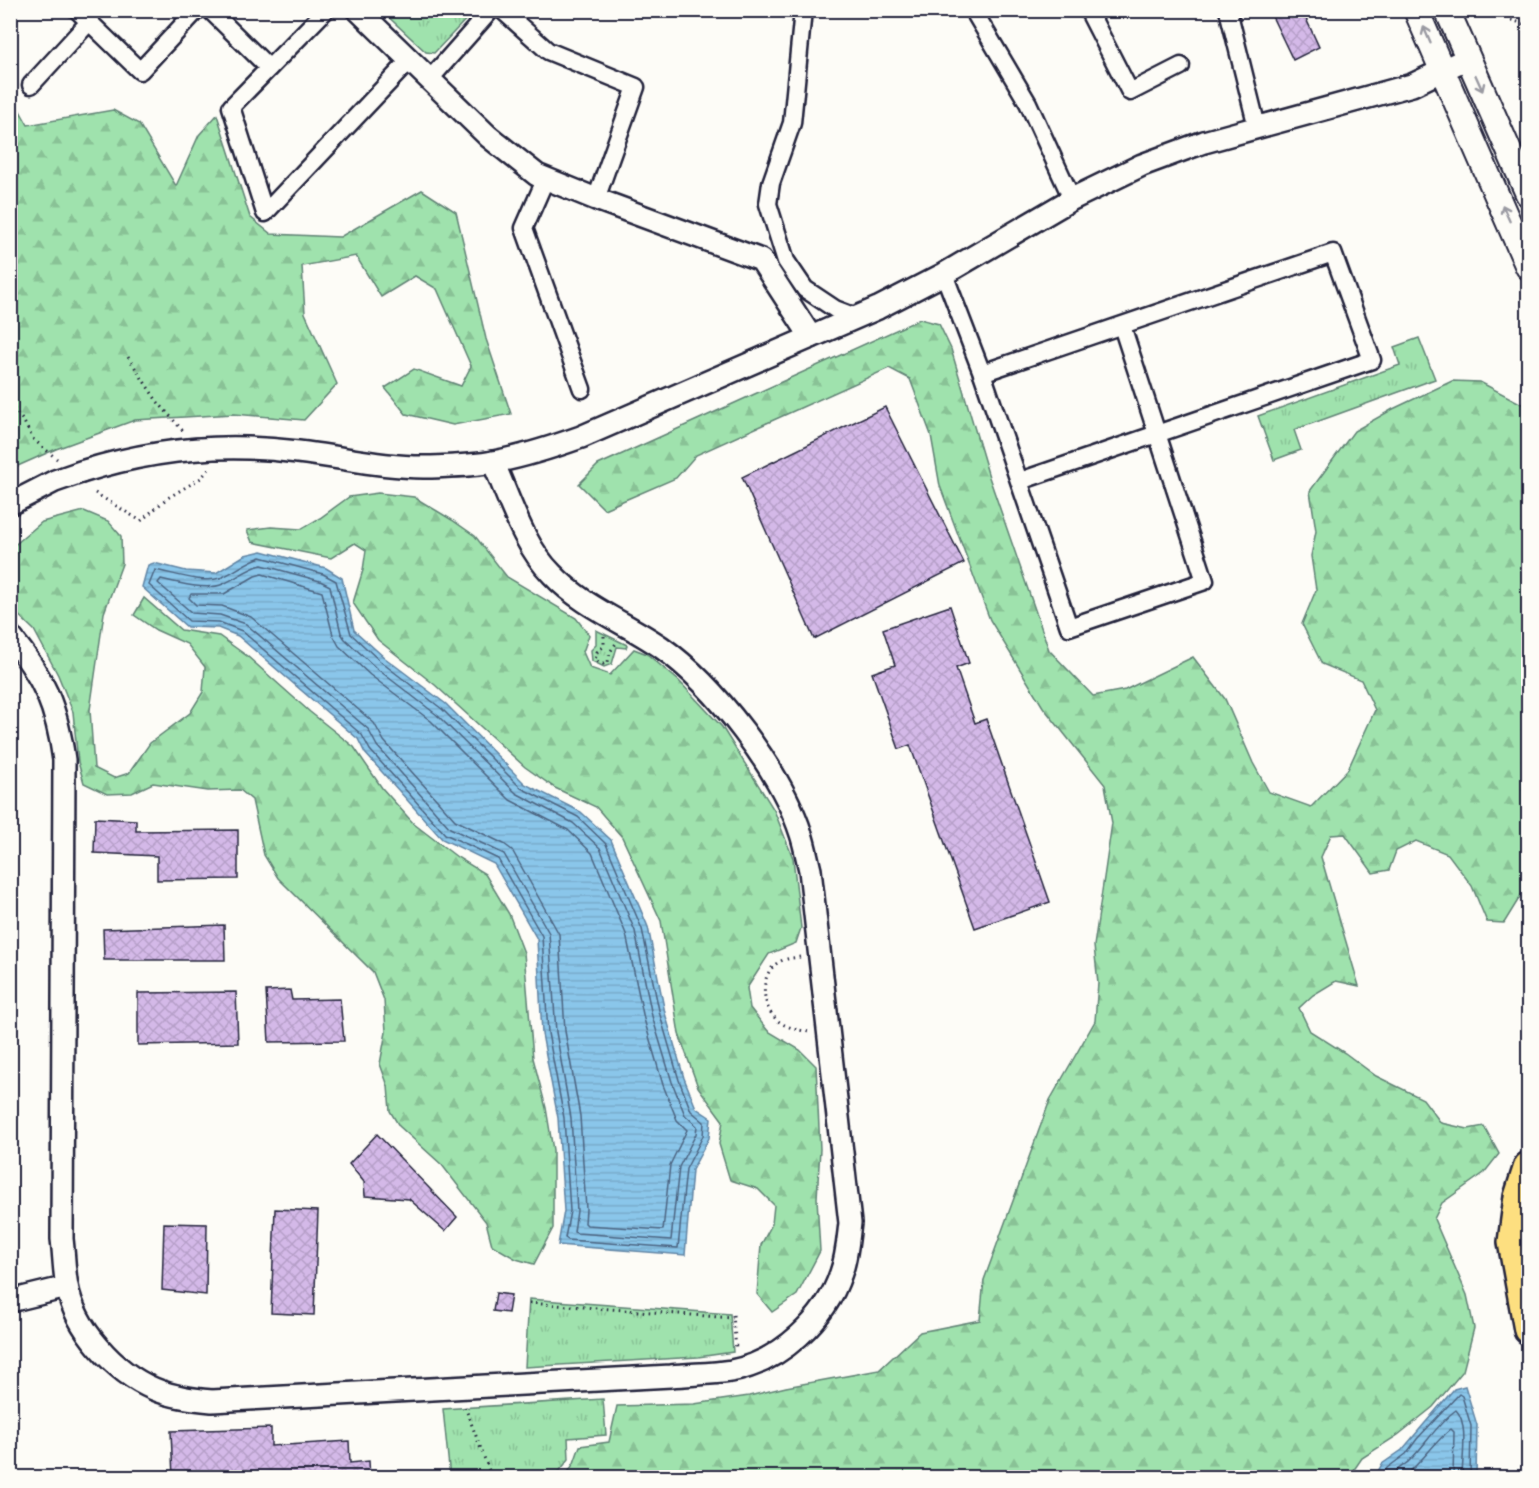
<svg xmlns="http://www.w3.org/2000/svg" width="1539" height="1488" viewBox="0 0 1539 1488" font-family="Caveat,sans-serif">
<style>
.forest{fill:url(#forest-firs);stroke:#608274;stroke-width:1.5}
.park{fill:url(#park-tufts);stroke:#608274;stroke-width:1.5}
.water{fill:url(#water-rules);stroke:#6084a4;stroke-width:1.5}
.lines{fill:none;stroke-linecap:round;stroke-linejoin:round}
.shore{stroke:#4c6481;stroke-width:1.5}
.building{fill:url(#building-cross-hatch);stroke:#22223b;stroke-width:1.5}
.minor-casing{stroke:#22223b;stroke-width:21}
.tertiary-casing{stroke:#22223b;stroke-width:26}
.secondary-casing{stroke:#22223b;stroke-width:28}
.primary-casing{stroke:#22223b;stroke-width:32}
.path{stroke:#22223b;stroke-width:3;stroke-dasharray:1.5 4.5;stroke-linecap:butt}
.minor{stroke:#fdfcf7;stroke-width:16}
.tertiary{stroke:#fdfcf7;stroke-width:21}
.secondary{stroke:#fdfcf7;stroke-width:24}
.primary{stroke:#fddf80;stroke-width:27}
.tertiary-bridge-casing{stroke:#22223b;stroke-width:26;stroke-linecap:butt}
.tertiary-bridge{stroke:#fdfcf7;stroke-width:21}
.oneway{stroke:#9a9aa2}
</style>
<defs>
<pattern id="forest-firs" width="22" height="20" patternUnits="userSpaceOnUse" patternTransform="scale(1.5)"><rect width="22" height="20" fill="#9fe2ad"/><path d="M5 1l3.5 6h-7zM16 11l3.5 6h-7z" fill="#89c296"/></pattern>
<pattern id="park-tufts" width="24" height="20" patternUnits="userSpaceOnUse" patternTransform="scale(1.5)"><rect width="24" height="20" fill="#9fe2ad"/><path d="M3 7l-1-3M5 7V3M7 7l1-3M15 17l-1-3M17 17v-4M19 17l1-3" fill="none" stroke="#89c296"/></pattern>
<pattern id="water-rules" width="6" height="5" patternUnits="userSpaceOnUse" patternTransform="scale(1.5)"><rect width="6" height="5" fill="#8ac6ea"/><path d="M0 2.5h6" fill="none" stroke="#77aaca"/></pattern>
<pattern id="building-cross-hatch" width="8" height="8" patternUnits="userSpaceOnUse" patternTransform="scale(1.5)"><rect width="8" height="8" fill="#d4b9e8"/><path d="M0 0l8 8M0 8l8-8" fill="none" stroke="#b69fc8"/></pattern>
</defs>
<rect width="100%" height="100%" fill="#fdfcf7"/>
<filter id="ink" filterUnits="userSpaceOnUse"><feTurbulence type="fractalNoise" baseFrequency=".0167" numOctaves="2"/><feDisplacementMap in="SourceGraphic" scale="12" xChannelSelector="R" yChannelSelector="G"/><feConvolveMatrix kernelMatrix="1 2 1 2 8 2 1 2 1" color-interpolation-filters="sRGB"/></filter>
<g filter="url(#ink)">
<g class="forest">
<polygon points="10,93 28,125 113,110 139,124 176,186 199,135 217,115 250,217 271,234 340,237 422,190 456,212 486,339 511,414 453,425 406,414 385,388 414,369 461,386 471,366 437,289 415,276 381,297 356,256 302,266 305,313 337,384 304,420 234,414 135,420 56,449 11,469"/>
<polygon points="920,319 939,324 951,349 989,477 1049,650 1093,696 1125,690 1193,657 1225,699 1253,763 1269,792 1311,807 1348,769 1375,710 1361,680 1322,664 1302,624 1316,590 1311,556 1316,531 1310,491 1354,431 1393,409 1452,381 1480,382 1524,405 1528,416 1528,455 1524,468 1528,495 1528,693 1522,712 1528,732 1528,884 1504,923 1487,922 1472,886 1448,854 1416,841 1396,851 1389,870 1373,873 1345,834 1331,835 1321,857 1359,986 1336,981 1313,995 1299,1008 1310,1031 1345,1053 1376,1076 1423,1099 1441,1123 1468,1129 1484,1126 1499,1154 1484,1173 1442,1203 1434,1219 1467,1295 1474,1328 1463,1371 1433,1407 1398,1435 1362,1458 1349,1477 565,1477 574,1463 580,1446 609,1442 617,1406 694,1404 749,1396 786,1387 879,1370 920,1332 980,1320 984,1280 1050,1100 1095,1021 1098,983 1094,946 1112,823 1105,785 1043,707 990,620 940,486 931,435 910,379 889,368 696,455 676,478 604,509 579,484 598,465"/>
<polygon points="378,493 414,497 452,520 475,536 507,577 576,618 589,635 583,652 590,668 610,675 634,649 647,654 679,681 722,727 774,810 793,858 801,928 796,943 769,954 747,988 750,1008 768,1031 800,1050 816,1066 820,1149 817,1198 820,1251 797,1295 772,1312 757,1294 761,1245 772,1224 774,1205 758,1189 730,1180 719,1144 723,1121 698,1087 679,1034 661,921 622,837 596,807 555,788 525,767 435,685 378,640 353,603 363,570 366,550 355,543 331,558 252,542 247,530 271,527 301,529 320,518 349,497"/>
<polygon points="84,511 108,521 121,536 122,564 104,613 90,710 94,768 114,778 129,773 150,743 190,713 203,692 205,667 187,644 156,630 134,615 144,598 181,630 219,636 247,656 310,712 354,747 382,788 414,824 457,857 485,874 509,914 524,953 533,1058 546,1108 553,1150 553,1228 534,1264 516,1259 492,1245 486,1222 442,1165 399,1126 390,1111 388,1086 380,1064 386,1032 384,1000 373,972 278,878 264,855 252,800 240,790 208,791 153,783 132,793 107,794 84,783 78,762 73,712 58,675 34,630 10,607 11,548 42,522"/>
</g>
<g class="park">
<polygon points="382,11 474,11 434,53 426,52"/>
<polygon points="1419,338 1435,379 1294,430 1301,450 1274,460 1258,416 1400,365 1394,347"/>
<polygon points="596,630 627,645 626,648 617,647 612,664 604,667 592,661 591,650 596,645"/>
<polygon points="529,1299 730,1314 733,1352 698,1357 525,1367"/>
<polygon points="603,1399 606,1435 568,1438 569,1459 557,1474 558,1477 450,1477 443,1409"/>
</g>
<g class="water">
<polygon points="262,551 326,568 342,578 354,630 385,658 446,704 525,784 581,812 611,840 648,927 665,1013 684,1078 696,1108 711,1118 709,1138 692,1170 685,1255 558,1245 564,1211 558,1118 542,1034 537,939 494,864 442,839 365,753 358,739 238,636 218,628 187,627 142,587 148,565 154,563 186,571 216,573 245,555"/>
<polygon points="1465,1386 1477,1425 1476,1477 1375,1477 1382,1464 1402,1450 1454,1389"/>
</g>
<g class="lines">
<g class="shore">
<path d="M261,557L323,574L336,581L351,634L381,662L442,709L521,788L578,817L606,844L642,929L660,1015L679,1080L691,1111L704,1122L703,1136L686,1169L678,1248L568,1240L565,1238L570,1211L564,1118L548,1033L542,936L498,859L445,834L370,750L362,735L242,631L219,622L189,621L149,585L155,570C172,573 203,584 220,578C235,572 245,562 261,557Z"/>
<path d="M262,565L320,581L330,586L341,633L345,639L376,668L437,715L516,793L573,823L600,848L635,931L652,1016L672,1082L685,1115L697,1126L696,1134L679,1167L671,1240L577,1233L574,1232L577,1211L571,1118L556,1032L549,933L504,854L450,828L377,746L368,729L246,624L220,615L192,613L158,583L161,579C177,583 208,591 223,584C237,578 248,568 262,565Z"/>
<polygon points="262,574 322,592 333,635 339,646 370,675 431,721 510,800 568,830 592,853 626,934 644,1019 663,1085 677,1120 687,1130 670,1165 663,1230 587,1225 585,1223 586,1209 580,1116 565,1031 559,934 512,850 504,844 455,820 384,741 374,723 251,617 222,606 196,605 189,598 191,594 224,594 255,576"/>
<polyline points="1382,1478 1387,1468 1406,1454 1417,1439 1459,1394 1462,1396 1471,1426 1470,1478"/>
<path d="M1390,1478C1395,1469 1405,1466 1411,1459C1425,1445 1440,1421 1456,1410C1469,1423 1462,1459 1462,1478"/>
<path d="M1402,1478C1422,1463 1433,1443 1451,1429L1454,1432L1453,1478"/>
</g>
</g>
<g class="building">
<polygon points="1269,10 1302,10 1319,47 1293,60"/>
<polygon points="885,407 964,563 814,639 742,477"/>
<polygon points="950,606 969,663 956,668 975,723 986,719 1050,902 975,928 910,745 899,749 872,673 895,665 883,629"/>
<polygon points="95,818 136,820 136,831 238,830 238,879 157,880 157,856 94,853"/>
<polygon points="224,925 225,960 104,960 103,929"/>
<polygon points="290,990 292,1000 340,999 344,1041 269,1042 266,991"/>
<polygon points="236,992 238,1043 138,1045 138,993"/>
<polygon points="377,1134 457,1217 445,1231 409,1199 365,1196 364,1182 349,1164"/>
<polygon points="275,1209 318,1211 314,1315 271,1313"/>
<polygon points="164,1223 207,1224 206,1295 162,1290"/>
<polygon points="496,1293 511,1295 508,1313 493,1311"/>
<polygon points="271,1428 271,1446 349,1441 350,1463 369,1461 370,1478 173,1478 171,1431"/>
</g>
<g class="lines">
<defs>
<g id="minor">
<polyline points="77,10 140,71 197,10"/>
<polyline points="210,10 269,68"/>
<polyline points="326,10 231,107 265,213 410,60"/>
<polyline points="502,10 548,51 636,87 596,199"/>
<polyline points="803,10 792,123 771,183 768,204 786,261 805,289 835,309 856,317"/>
<polyline points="973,10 1028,103 1072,199"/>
<polyline points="1088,10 1130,92 1181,66"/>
<polyline points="1228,10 1257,127"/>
<polyline points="430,79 491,10"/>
<polyline points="31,85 89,22"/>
<polyline points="546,178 524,228 582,389"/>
<polyline points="944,274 982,373 1069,627 1205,581 1122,326"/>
<polyline points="982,373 1333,253 1372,360 1020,481"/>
</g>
<g id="tertiary">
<polyline points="358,10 488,136 537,175 596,199 761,260 811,337"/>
<path d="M81,472C153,449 223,442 298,452C342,457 384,468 429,467C450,466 473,466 493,462C523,457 553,447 581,437L878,308L944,274L1072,199L1142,165L1204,142L1412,85L1468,58"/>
<path d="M10,636C44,677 57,708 64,760L62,1239C64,1255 64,1271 67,1286C75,1328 114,1372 154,1389C173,1397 192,1399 212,1401L671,1376C691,1374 712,1374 731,1371C780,1362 826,1319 841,1273C847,1257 848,1239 850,1223L810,870C807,858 805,846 801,834C781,771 715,685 661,647C625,622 583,607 552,574C523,545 510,500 493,462"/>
<polyline points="10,1301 67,1287"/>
</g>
<g id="secondary">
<polyline points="1416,10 1528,267"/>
<polyline points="1447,10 1528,194"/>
</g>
<polyline id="primary" points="1528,1166 1518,1197 1512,1242 1528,1330"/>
</defs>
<use href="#minor" class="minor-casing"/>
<use href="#tertiary" class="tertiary-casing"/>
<use href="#secondary" class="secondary-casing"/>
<use href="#primary" class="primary-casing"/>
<g class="path">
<polyline points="1511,20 1528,25"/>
<polyline points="128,357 157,401 183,431"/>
<polyline points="10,404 24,422 33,439 57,459"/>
<polyline points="95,493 141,521 166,499 201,478 211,467"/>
<polyline points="604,636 604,646 597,652 595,660 603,664 608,662 610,652 617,642"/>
<path d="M800,957C794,958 787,958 781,961C760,971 760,1002 775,1018C783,1027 798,1030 809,1032"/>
<polyline points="529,1303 733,1318"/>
<polyline points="733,1315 736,1349"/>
<polyline points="465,1407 492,1478"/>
</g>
<use href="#minor" class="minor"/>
<use href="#tertiary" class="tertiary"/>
<use href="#secondary" class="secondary"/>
<use href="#primary" class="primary"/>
<defs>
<polyline id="tertiary-bridge" points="10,504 55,481 81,472"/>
</defs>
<use href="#tertiary-bridge" class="tertiary-bridge-casing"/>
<use href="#tertiary-bridge" class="tertiary-bridge"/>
</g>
<defs><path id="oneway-shaft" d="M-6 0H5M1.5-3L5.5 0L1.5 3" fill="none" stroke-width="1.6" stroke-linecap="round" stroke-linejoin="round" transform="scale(1.5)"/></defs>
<g class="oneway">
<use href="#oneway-shaft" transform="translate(1427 35) rotate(-113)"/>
<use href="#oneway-shaft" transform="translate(1479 83) rotate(66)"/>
<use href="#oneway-shaft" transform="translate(1506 213) rotate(-114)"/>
</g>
</g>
<rect width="1539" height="1488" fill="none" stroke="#fdfcf7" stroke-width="36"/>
<rect x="18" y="18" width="1503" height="1452" fill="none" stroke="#22223b" stroke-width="2" filter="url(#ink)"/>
</svg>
